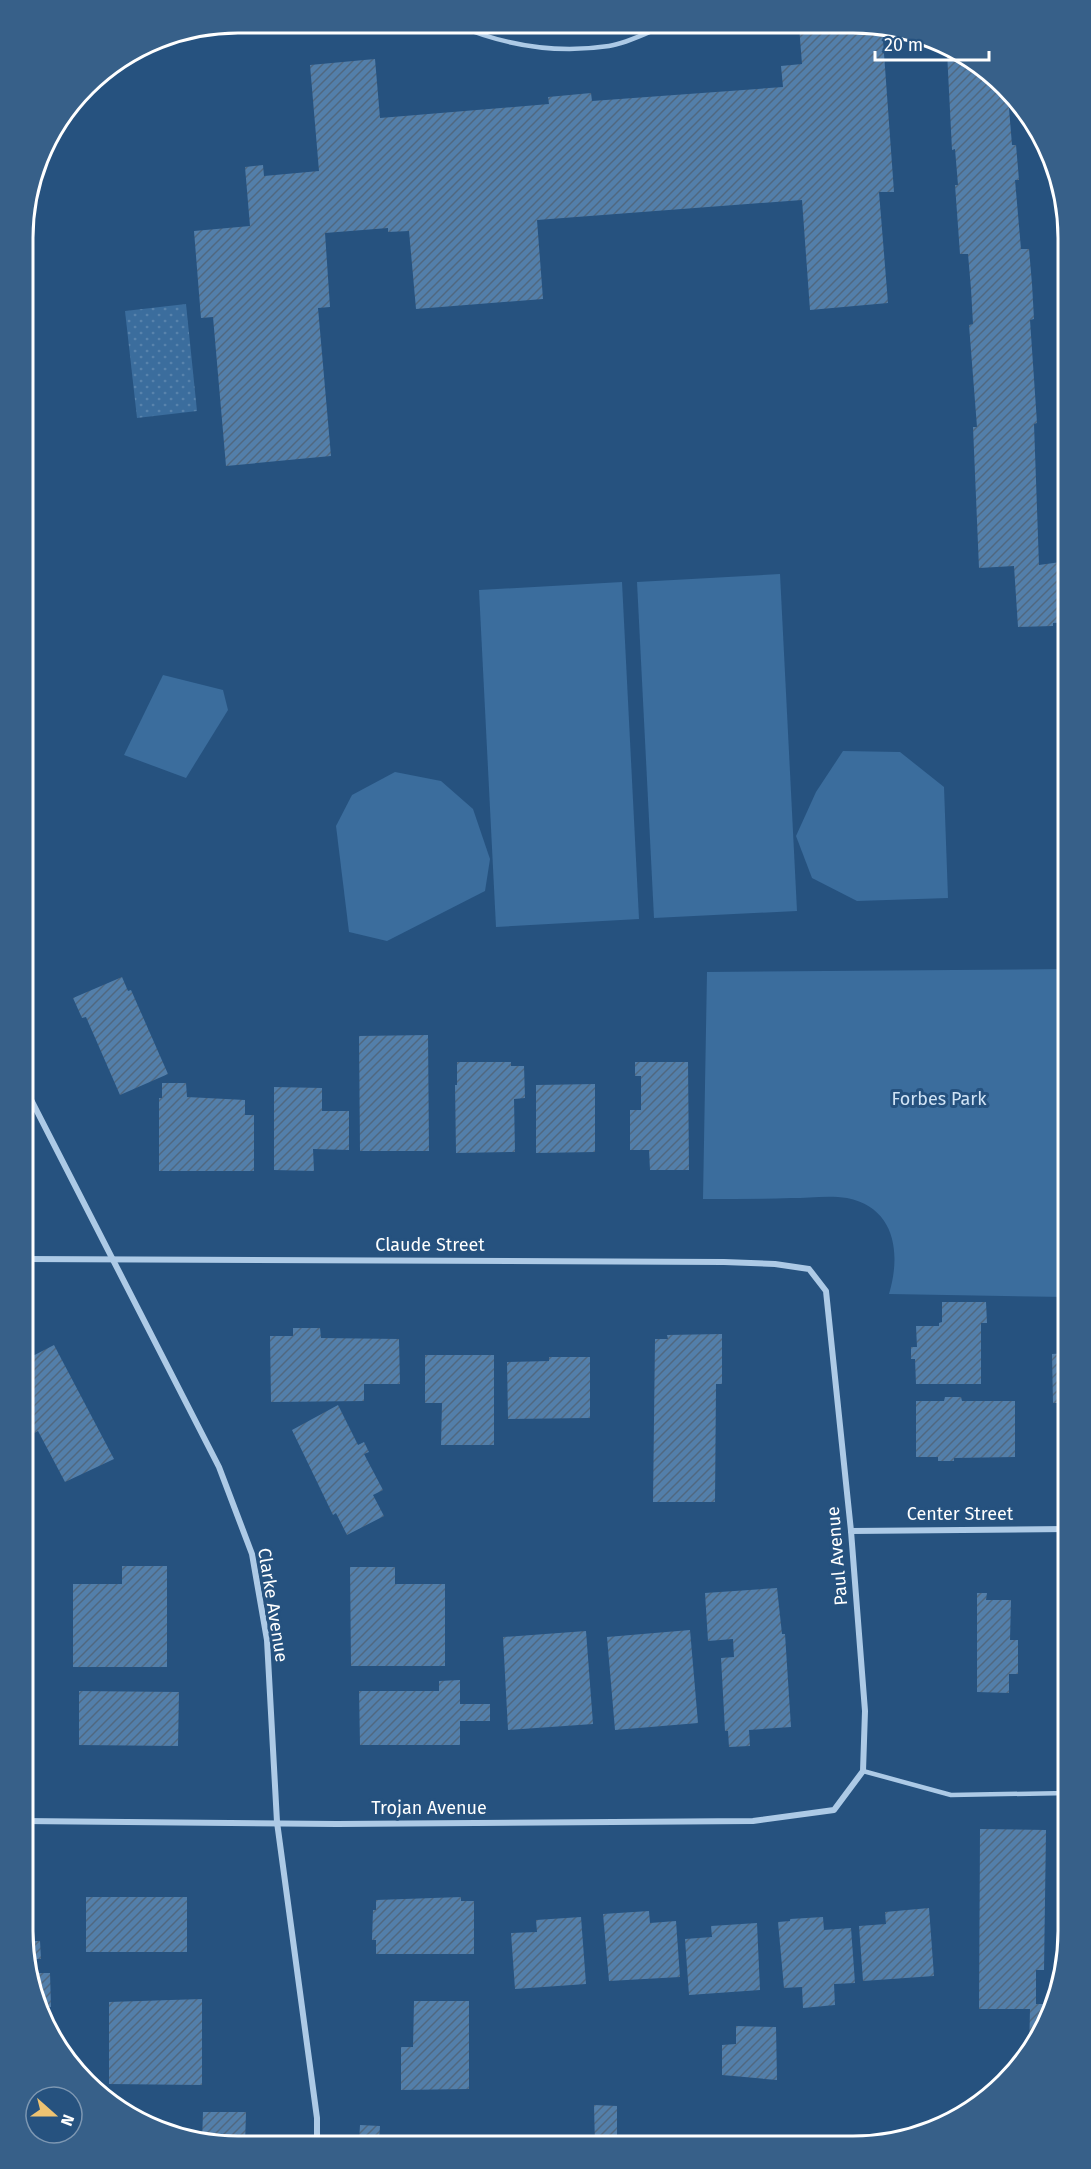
<svg xmlns="http://www.w3.org/2000/svg" width="1091" height="2169" viewBox="0 0 1091 2169" font-family="'Fira Sans',sans-serif">
<style>
.green{fill:#3b6d9d}
.garden{fill:url(#garden-dots)}
.building{fill:url(#building-hatch)}
.lines{fill:none;stroke-linecap:round;stroke-linejoin:round}
.lane{stroke:#adcae6;stroke-width:4.5}
.street{stroke:#adcae6;stroke-width:6}
.labels{text-anchor:middle;dominant-baseline:central;stroke-width:6;stroke-linejoin:round;paint-order:stroke}
.park-label{font-size:18px;fill:#d0e3f5;stroke:#26527f}
.street-label{font-size:18px;fill:#fff;stroke:#26527f}
.rim{fill:none;stroke:#fff;stroke-width:3}
</style>
<defs>
<pattern id="garden-dots" width="8" height="8" patternUnits="userSpaceOnUse" patternTransform="scale(1.5)"><rect width="8" height="8" fill="#3b6d9d"/><path d="M2 2h.1M6 6h.1" fill="none" stroke="#5883ac" stroke-width="1.8" stroke-linecap="round"/></pattern>
<pattern id="building-hatch" width="6" height="6" patternUnits="userSpaceOnUse" patternTransform="scale(1.5)"><rect width="6" height="6" fill="#537faa"/><path d="M-1 1l2-2M0 6l6-6M5 7l2-2" fill="none" stroke="#506880"/></pattern>
</defs>
<rect width="100%" height="100%" fill="#26527f"/>
<g class="green">
<polygon points="780,574 797,911 654,918 637,582"/>
<polygon points="622,582 639,919 496,927 479,590"/>
<polygon points="163,675 223,690 228,710 186,778 124,755"/>
<polygon points="843,751 900,752 944,787 948,898 857,901 812,878 796,836 816,792"/>
<polygon points="395,772 441,781 473,809 490,859 485,891 387,941 349,932 336,826 352,795"/>
<path d="M1068,969V1297L889,1294C901,1254 896,1208 847,1198C829,1195 809,1198 791,1198C762,1199 732,1199 703,1199L707,972Z"/>
</g>
<polygon class="garden" points="186,304 197,411 137,418 125,311"/>
<g class="building">
<polygon points="799,26 882,26 894,192 879,192 888,303 810,310 802,200 537,220 543,299 416,309 409,231 388,232 388,228 325,233 330,307 318,308 331,456 226,466 213,317 201,318 194,231 250,226 245,167 263,165 264,176 319,171 310,65 375,59 380,118 549,104 548,97 591,93 592,101 783,87 781,66 802,64"/>
<polygon points="947,52 995,76 1008,96 1012,145 1016,145 1019,180 1015,180 1021,249 1029,249 1032,284 1034,319 1030,320 1037,423 1034,424 1039,565 1068,561 1068,622 1053,623 1053,626 1018,627 1014,566 979,568 973,427 977,427 969,325 973,324 971,289 968,254 960,254 955,185 958,185 955,149 952,150"/>
<polygon points="122,977 128,991 131,990 168,1074 120,1095 86,1017 82,1018 73,998"/>
<polygon points="428,1035 429,1151 360,1151 359,1036"/>
<polygon points="457,1062 511,1062 511,1066 524,1066 525,1098 514,1099 515,1152 456,1153 455,1085 457,1085"/>
<polygon points="635,1062 688,1062 689,1170 650,1170 649,1150 630,1150 630,1110 641,1110 641,1076 635,1076"/>
<polygon points="162,1083 186,1083 187,1097 245,1100 245,1115 254,1115 254,1171 159,1171 159,1098 162,1098"/>
<polygon points="595,1084 595,1152 536,1153 536,1085"/>
<polygon points="274,1087 322,1088 322,1111 349,1111 349,1150 313,1149 314,1171 274,1170"/>
<polygon points="942,1302 986,1302 987,1323 981,1323 981,1384 916,1384 915,1359 911,1359 911,1347 917,1347 916,1326 939,1326 939,1323 942,1322"/>
<polygon points="293,1328 320,1328 321,1338 399,1339 400,1384 364,1384 364,1401 271,1402 270,1336 293,1336"/>
<polygon points="722,1334 722,1384 716,1384 715,1502 653,1502 655,1339 668,1339 667,1335"/>
<polygon points="54,1345 114,1459 65,1482 38,1431 23,1439 23,1361"/>
<polygon points="1068,1353 1068,1403 1053,1403 1052,1354"/>
<polygon points="425,1355 494,1355 494,1445 441,1445 442,1403 425,1403"/>
<polygon points="549,1357 590,1357 590,1418 508,1419 507,1362 549,1361"/>
<polygon points="945,1397 961,1397 962,1401 1015,1401 1015,1457 954,1458 954,1461 938,1461 938,1457 916,1457 916,1401 944,1401"/>
<polygon points="338,1405 358,1445 364,1442 369,1452 364,1454 383,1490 373,1495 384,1516 347,1535 336,1513 333,1515 292,1430"/>
<polygon points="122,1566 167,1566 167,1667 73,1667 73,1584 122,1584"/>
<polygon points="350,1567 395,1567 395,1584 445,1584 445,1666 351,1666"/>
<polygon points="777,1588 782,1634 785,1634 791,1727 749,1730 750,1746 729,1747 728,1731 725,1731 721,1658 734,1657 733,1639 708,1641 705,1593"/>
<polygon points="977,1593 987,1593 986,1600 1011,1600 1010,1640 1018,1640 1018,1674 1009,1674 1009,1693 977,1692"/>
<polygon points="690,1630 698,1723 615,1730 607,1637"/>
<polygon points="586,1631 593,1724 508,1730 503,1637"/>
<polygon points="460,1680 460,1704 490,1704 490,1721 460,1721 460,1745 360,1745 359,1691 439,1691 439,1681"/>
<polygon points="79,1691 179,1692 178,1746 79,1745"/>
<polygon points="980,1829 1046,1830 1044,1970 1036,1970 1036,2004 1054,2004 1052,2013 1029,2053 1030,2009 979,2009"/>
<rect x="86" y="1897" width="101" height="55"/>
<polygon points="461,1897 461,1901 474,1901 474,1954 376,1954 376,1940 372,1940 373,1910 376,1910 376,1900"/>
<polygon points="929,1908 934,1976 863,1981 859,1926 886,1924 885,1912"/>
<polygon points="23,1909 31,1909 31,1941 40,1941 41,1959 32,1959 32,1973 50,1973 51,2007 39,2007 34,2000 22,1931"/>
<polygon points="649,1911 650,1923 676,1921 680,1977 609,1981 603,1914"/>
<polygon points="581,1917 586,1984 515,1989 511,1933 537,1932 536,1920"/>
<polygon points="823,1917 824,1930 851,1928 855,1983 834,1984 835,2005 803,2008 802,1987 784,1988 778,1922 790,1921 790,1919"/>
<polygon points="757,1923 760,1990 689,1995 685,1939 712,1937 711,1926"/>
<polygon points="202,1999 202,2085 109,2084 109,2002"/>
<polygon points="414,2001 469,2001 469,2089 401,2090 401,2047 413,2047"/>
<polygon points="736,2026 776,2027 777,2080 722,2075 722,2045 736,2044"/>
<polygon points="594,2105 617,2106 617,2146 595,2146"/>
<polygon points="203,2112 246,2112 245,2145 202,2142"/>
<polygon points="360,2125 380,2126 379,2141 429,2141 429,2145 379,2145 379,2143 359,2142"/>
</g>
<g class="lines">
<g class="lane">
<path d="M454,24C503,45 556,54 609,46C628,43 648,32 666,25"/>
<polyline points="1068,889 1060,889 1060,780 1068,780"/>
<polyline points="863,1771 951,1795 1068,1793"/>
</g>
<g class="street">
<polyline points="23,1084 219,1467 252,1554 267,1640 277,1822 317,2118 317,2145"/>
<polyline points="851,1531 1068,1529"/>
<polyline points="23,1821 337,1824 753,1821 834,1810 863,1771 865,1711 851,1531 826,1291 809,1269 775,1264 724,1262 23,1259"/>
</g>
</g>
<g class="labels">
<g class="park-label">
<text x="939" y="1099">Forbes Park</text>
</g>
<g class="street-label">
<text x="430" y="1245">Claude Street</text>
<text x="960" y="1514">Center Street</text>
<text transform="translate(837 1556) rotate(-95)">Paul Avenue</text>
<text transform="translate(273 1605) rotate(81)">Clarke Avenue</text>
<text x="429" y="1808">Trojan Avenue</text>
</g>
</g>
<path d="M0 0H1091V2169H0ZM238 33H853A205 205 0 0 1 1058 238V1931A205 205 0 0 1 853 2136H238A205 205 0 0 1 33 1931V238A205 205 0 0 1 238 33Z" fill="#376089" fill-rule="evenodd"/>
<path class="rim" d="M238 33H853A205 205 0 0 1 1058 238V1931A205 205 0 0 1 853 2136H238A205 205 0 0 1 33 1931V238A205 205 0 0 1 238 33Z"/>
<g transform="translate(54 2115) rotate(111)"><circle r="28" fill="#26527f" stroke="#7d97b2" stroke-width="1.5"/>
<path d="M0-4.5L10 22L0 15L-10 22Z" fill="#eec372"/>
<text y="-9" font-size="16" font-weight="bold" text-anchor="middle" fill="#ffffff">N</text>
</g>
<path d="M875 51v9h114v-9" fill="none" stroke="#ffffff" stroke-width="3"/>
<text x="884" y="51" font-size="18" fill="#ffffff" stroke="#26527f" stroke-width="4.5" paint-order="stroke">20 m</text>
</svg>
